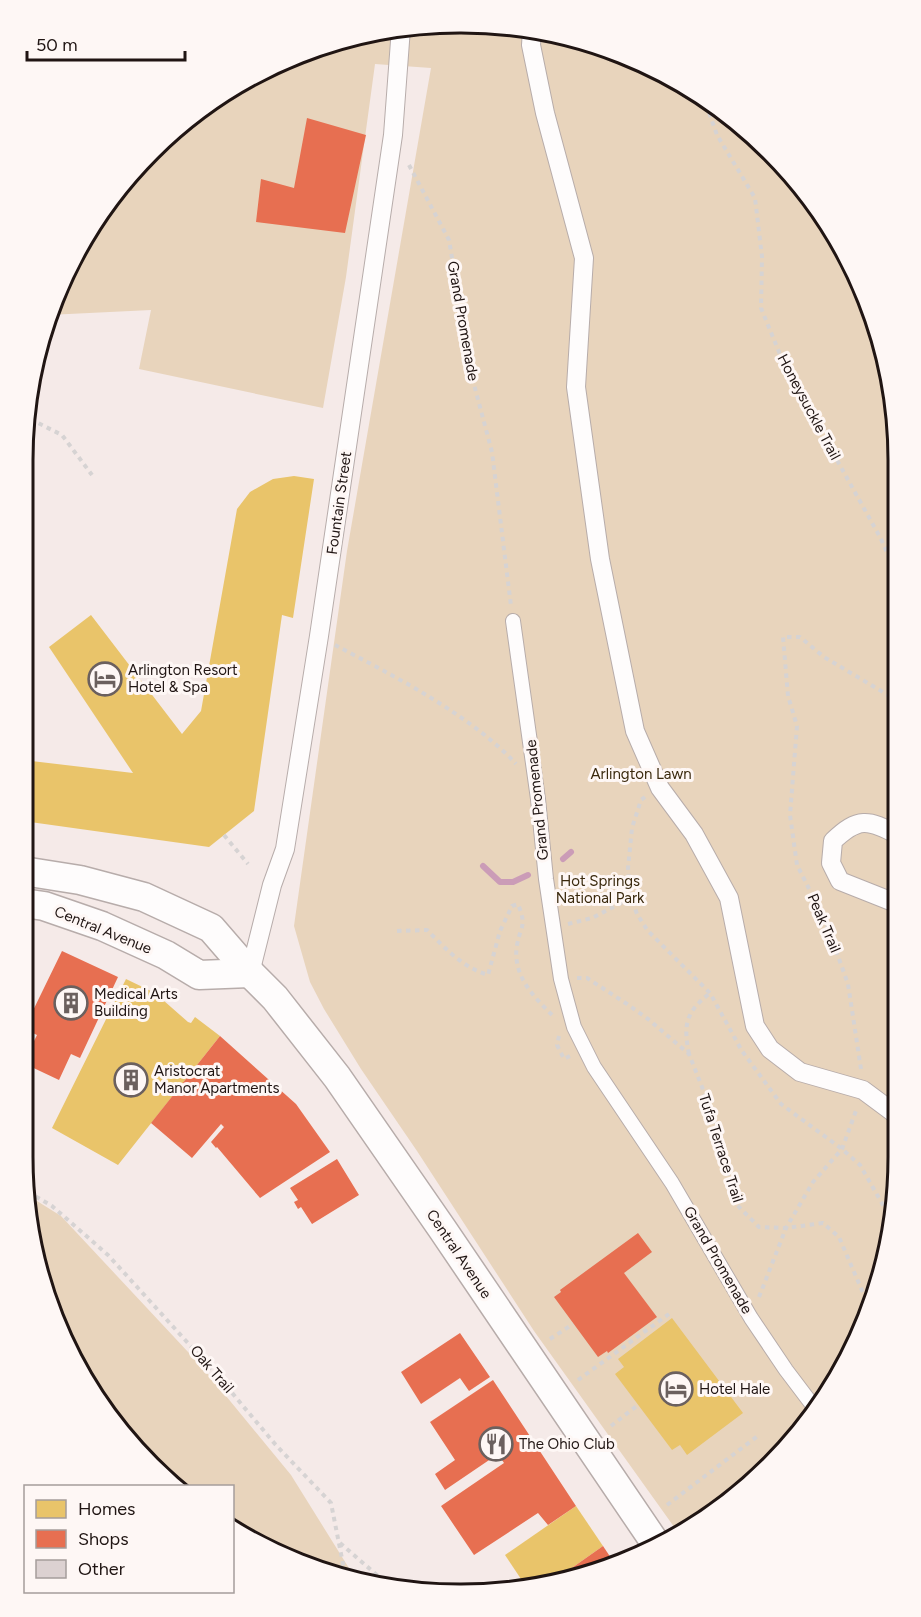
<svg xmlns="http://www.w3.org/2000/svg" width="921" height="1617" viewBox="0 0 921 1617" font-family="Figtree,sans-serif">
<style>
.green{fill:#e8d4bc}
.homes{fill:#e9c46a}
.shops{fill:#e76f51}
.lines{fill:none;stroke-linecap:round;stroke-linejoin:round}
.stream{stroke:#cb9cb7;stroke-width:6}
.building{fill:#dcd1d1}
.pedestrian-casing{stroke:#b7acaa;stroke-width:16}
.minor-casing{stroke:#b7acaa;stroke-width:20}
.primary-casing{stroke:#b7acaa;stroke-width:31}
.path{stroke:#d6d3d3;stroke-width:4;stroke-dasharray:4.5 4.5;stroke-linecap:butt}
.pedestrian{stroke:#fefcfc;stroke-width:14}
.minor{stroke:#fefcfc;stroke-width:18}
.primary{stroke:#fefcfc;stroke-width:28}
.labels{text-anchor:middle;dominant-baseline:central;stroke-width:6;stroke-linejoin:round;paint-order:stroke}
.street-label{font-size:15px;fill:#201513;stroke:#fef7f5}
.poi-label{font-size:15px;fill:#201513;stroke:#fef7f5;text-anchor:start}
.park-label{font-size:15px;fill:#3a290d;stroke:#fef7f5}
.rim{fill:none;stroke:#201513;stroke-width:3}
</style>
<rect width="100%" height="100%" fill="#f5eae8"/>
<g class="green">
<polygon points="460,23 546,31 628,56 704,96 770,151 840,241 875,320 898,432 898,1185 875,1298 825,1400 749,1486 677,1531 534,1331 417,1151 361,1069 324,1009 310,982 294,926 347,551 431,68 375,64 346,277 323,408 139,369 151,310 48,315 96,217 151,151 217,97 293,56 375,31"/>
<polygon points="29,1196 61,1216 203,1368 291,1475 357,1581 347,1579 233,1528 232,1486 181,1486 113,1423 46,1297"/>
</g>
<g class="homes">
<polygon points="294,476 314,479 293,618 282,615 254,811 209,847 23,821 23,760 133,773 49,647 91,615 182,734 201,711 237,509 250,492 273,479"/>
<polygon points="126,979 155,993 188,1022 191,1023 195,1017 220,1036 118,1165 52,1128"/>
<polygon points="672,1318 743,1413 687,1455 680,1445 672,1450 615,1374 624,1367 618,1359"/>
<polygon points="576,1506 603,1546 559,1577 525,1585 505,1555"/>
</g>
<g class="shops">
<polygon points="307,118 366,135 345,233 256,222 261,179 294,188"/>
<polygon points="62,951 118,977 80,1058 71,1054 59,1080 23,1063 37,1035 24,1029"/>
<polygon points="220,1036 296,1104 330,1152 260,1198 217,1147 216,1148 211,1142 224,1127 221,1124 192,1158 151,1123"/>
<polygon points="337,1159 359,1195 312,1224 301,1207 298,1209 294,1202 298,1200 290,1188"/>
<polygon points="638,1233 652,1252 624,1273 657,1317 608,1353 607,1351 598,1357 554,1297 561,1292 560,1290"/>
<polygon points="460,1333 490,1377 469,1391 460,1378 421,1404 401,1372"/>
<polygon points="493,1380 576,1506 548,1525 538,1513 474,1555 441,1506 504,1463 498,1454 445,1490 435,1474 455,1460 430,1422"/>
<polygon points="603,1546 615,1564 559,1577"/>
</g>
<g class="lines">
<g class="stream">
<polyline points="563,859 571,852"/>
<polyline points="483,866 500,882 513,882 528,875"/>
</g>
</g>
<polygon class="building" points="765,1466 749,1486 716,1507 714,1504"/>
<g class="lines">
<defs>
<polyline id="pedestrian" points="513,621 538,799 546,879 561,979 574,1027 594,1067 672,1183 751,1318 786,1370 814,1407 820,1405"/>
<g id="minor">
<polyline points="532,30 531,45 545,113 584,258 576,387 600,559 635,731 660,788 694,834 729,898 755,1026 770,1049 800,1072 863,1090 898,1116"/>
<path d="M898,835C868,819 858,817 833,841L831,863L840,881L898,904"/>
<polyline points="250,973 272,885 285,849 319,636 393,135 401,28"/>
</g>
<g id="primary">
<polyline points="23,871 80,880 144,897 211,928 250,973 275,998 337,1077 443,1230 656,1544"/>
<polyline points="23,903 44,906 102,926 166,955 199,975 250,973"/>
</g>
</defs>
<use href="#pedestrian" class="pedestrian-casing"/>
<use href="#minor" class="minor-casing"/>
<use href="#primary" class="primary-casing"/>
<g class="path">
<polyline points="703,96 717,135 755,198 762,257 761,308 786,369 880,537 898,577"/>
<polyline points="409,165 449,240 472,377 492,452 511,606"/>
<polyline points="24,429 34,421 62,435 92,475"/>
<path d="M335,645C394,676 471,715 516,764"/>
<polyline points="645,797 641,800 632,828 628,868 631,898 637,914 648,931 710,993 742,1051 781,1104 842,1149 860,1165 891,1219"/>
<polyline points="224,835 248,864"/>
<polyline points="568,924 592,918 631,898"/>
<path d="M397,931L427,930C446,949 462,967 488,975L500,931L512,906L518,904C527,927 521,924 517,945C512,975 533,996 552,1015"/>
<polyline points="577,978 587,978 627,1004 648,1019 689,1054 704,1092 737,1205 759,1227 786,1228 823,1223 839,1237 870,1309"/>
<polyline points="559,1036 557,1045 564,1059 570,1056"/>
<path d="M689,1054C683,1024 686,1012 710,993"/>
<polyline points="861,1069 848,984 825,920 797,865 790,815 797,726 788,696 783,637 800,637 824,657 898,701"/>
<polyline points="28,1192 52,1206 108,1255 217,1375 275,1444 331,1503 346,1579"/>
<polyline points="759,1297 786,1228 813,1182 842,1149 857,1108"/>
<polyline points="550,1339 573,1324"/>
<polyline points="578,1380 669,1314"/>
<polyline points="611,1426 638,1405"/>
<polyline points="667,1505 759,1435"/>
<polyline points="340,1543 386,1583"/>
</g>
<use href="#pedestrian" class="pedestrian"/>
<use href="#minor" class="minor"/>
<use href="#primary" class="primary"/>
</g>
<defs>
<symbol id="hotel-ring" viewBox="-11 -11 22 22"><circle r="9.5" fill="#fef7f5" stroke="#6b605e" stroke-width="1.5"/><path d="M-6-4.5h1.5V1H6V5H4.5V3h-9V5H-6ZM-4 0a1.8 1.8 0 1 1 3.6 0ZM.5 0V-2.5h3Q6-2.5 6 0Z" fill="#6b605e"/></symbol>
<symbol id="building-ring" viewBox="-11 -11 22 22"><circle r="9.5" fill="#fef7f5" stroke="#6b605e" stroke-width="1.5"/><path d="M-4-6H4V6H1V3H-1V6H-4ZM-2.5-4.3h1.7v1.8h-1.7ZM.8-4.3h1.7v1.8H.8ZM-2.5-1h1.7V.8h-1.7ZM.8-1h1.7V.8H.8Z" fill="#6b605e"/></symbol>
<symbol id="restaurant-ring" viewBox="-11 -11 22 22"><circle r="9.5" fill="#fef7f5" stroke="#6b605e" stroke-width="1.5"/><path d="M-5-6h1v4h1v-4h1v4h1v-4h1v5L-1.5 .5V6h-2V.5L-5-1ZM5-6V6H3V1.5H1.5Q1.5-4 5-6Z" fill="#6b605e"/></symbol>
</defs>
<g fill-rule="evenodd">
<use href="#hotel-ring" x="86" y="660" width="38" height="38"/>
<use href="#building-ring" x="52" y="984" width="38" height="38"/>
<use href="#building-ring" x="112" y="1061" width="38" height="38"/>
<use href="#hotel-ring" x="657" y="1370" width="38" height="38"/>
<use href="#restaurant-ring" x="477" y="1425" width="38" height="38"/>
</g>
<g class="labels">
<g class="street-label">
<text transform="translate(463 321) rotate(80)">Grand Promenade</text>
<text transform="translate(809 407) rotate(62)">Honeysuckle Trail</text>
<text transform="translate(339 503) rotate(-82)">Fountain Street</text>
<text transform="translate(537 800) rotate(-96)">Grand Promenade</text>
<text transform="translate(824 923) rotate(67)">Peak Trail</text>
<text transform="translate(103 930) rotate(22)">Central Avenue</text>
<text transform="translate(721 1148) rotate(72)">Tufa Terrace Trail</text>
<text transform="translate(459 1254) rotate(56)">Central Avenue</text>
<text transform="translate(718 1260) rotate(60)">Grand Promenade</text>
<text transform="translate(212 1369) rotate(49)">Oak Trail</text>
</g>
<g class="poi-label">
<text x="128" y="670">Arlington Resort<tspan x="128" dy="17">Hotel &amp; Spa</tspan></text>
<text x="94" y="994">Medical Arts<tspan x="94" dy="17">Building</tspan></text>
<text x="154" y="1071">Aristocrat<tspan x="154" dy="17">Manor Apartments</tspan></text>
<text x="699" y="1389">Hotel Hale</text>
<text x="519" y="1444">The Ohio Club</text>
</g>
<g class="park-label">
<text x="641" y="774">Arlington Lawn</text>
<text x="600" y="881">Hot Springs<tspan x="600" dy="17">National Park</tspan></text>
</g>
</g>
<path d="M0 0H921V1617H0ZM460 33H461A427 427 0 0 1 888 460V1157A427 427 0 0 1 461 1584H460A427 427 0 0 1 33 1157V460A427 427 0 0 1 460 33Z" fill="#fef7f5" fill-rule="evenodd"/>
<path class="rim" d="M460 33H461A427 427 0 0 1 888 460V1157A427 427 0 0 1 461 1584H460A427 427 0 0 1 33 1157V460A427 427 0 0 1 460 33Z"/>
<rect x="24" y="1485" width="210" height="108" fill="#fef7f5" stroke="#a59d9b" stroke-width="1.5"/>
<rect x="36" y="1500" width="30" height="18" fill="#e9c46a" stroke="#a59d9b" stroke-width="1.5"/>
<text x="78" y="1515" font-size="18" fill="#201513">Homes</text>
<rect x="36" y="1530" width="30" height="18" fill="#e76f51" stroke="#a59d9b" stroke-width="1.5"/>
<text x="78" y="1545" font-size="18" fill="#201513">Shops</text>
<rect x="36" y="1560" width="30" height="18" fill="#dcd1d1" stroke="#a59d9b" stroke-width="1.5"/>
<text x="78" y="1575" font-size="18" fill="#201513">Other</text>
<path d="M27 51v9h158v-9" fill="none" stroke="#201513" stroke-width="3"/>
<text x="36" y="51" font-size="18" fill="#201513" stroke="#fef7f5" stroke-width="4.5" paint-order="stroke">50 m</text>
</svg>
